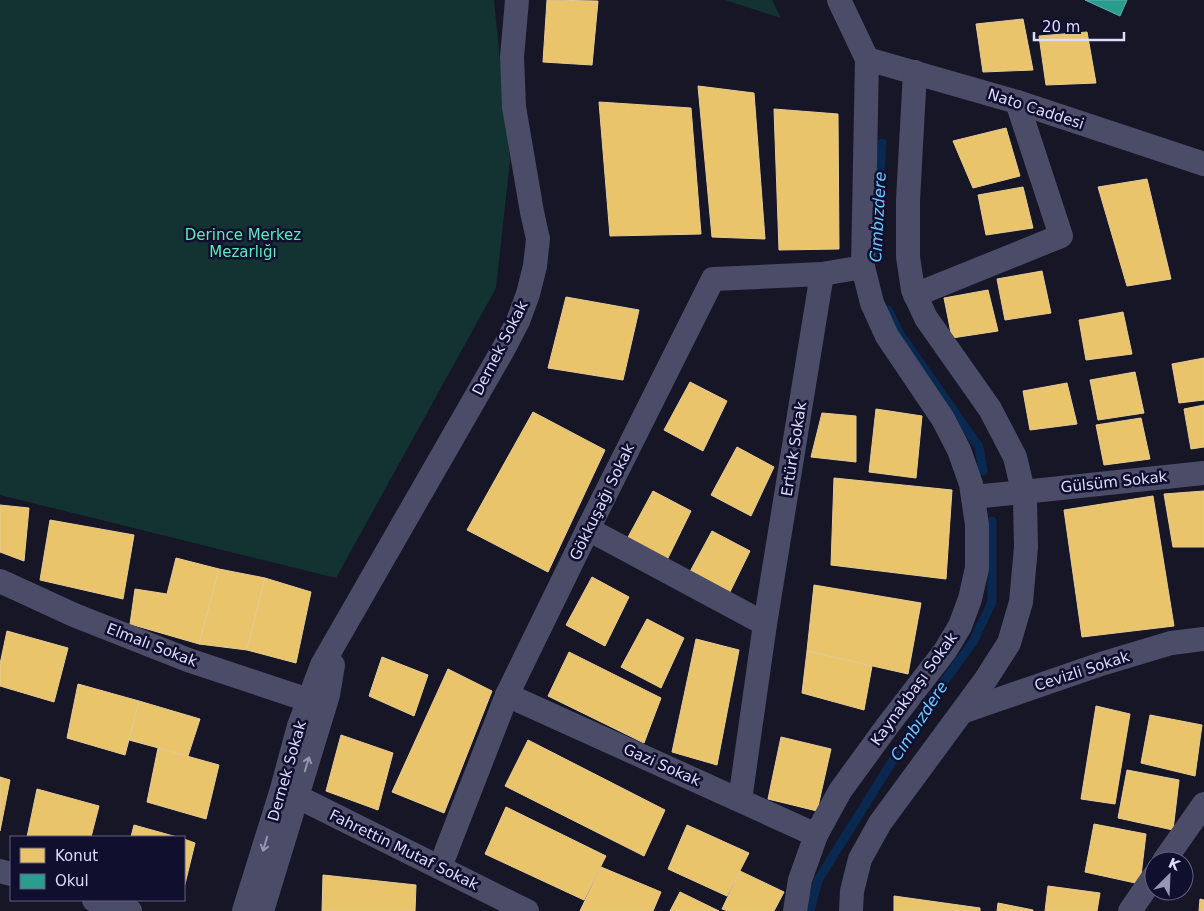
<svg xmlns="http://www.w3.org/2000/svg" width="1204" height="911" viewBox="0 0 1204 911" font-family="'DejaVu Sans',sans-serif">
<style>
.green{fill:#123331}
.homes{fill:#e9c46a;stroke:#e5cb97}
.schools{fill:#2a9d8f;stroke:#5fb0b1}
.lines{fill:none;stroke-linecap:round;stroke-linejoin:round}
.stream{stroke:#092950;stroke-width:9}
.street{stroke:#4b4c68;stroke-width:24}
.oneway{stroke:#9494b4}
.labels{text-anchor:middle;dominant-baseline:central;stroke-width:5;stroke-linejoin:round;paint-order:stroke}
.street-label{font-size:15px;fill:#dcdcff;stroke:#110f2e}
.park-label{font-size:15px;fill:#5cebb9;stroke:#110f2e}
.water-label{font-size:16px;font-style:italic;fill:#6ac9ff;stroke:#110f2e}
</style>
<rect width="100%" height="100%" fill="#171627"/>
<g class="green">
<polygon points="0,0 494,0 510,160 496,288 336,578 0,495"/>
<polygon points="725,0 772,0 781,18"/>
</g>
<g class="homes">
<polygon points="547,0 598,1 592,65 543,62"/>
<polygon points="1023,19 1033,70 983,72 976,24"/>
<polygon points="1087,32 1096,83 1046,85 1039,36"/>
<polygon points="698,86 754,93 765,239 712,237"/>
<polygon points="599,102 691,108 701,234 610,236"/>
<polygon points="774,109 838,114 839,249 779,250"/>
<polygon points="1006,128 1020,176 973,188 953,141"/>
<polygon points="1147,179 1171,279 1127,286 1098,187"/>
<polygon points="1023,187 1033,228 986,235 978,195"/>
<polygon points="1042,271 1051,313 1005,320 997,279"/>
<polygon points="988,290 998,331 952,338 944,298"/>
<polygon points="566,297 639,310 623,380 548,368"/>
<polygon points="1123,312 1132,354 1086,360 1079,320"/>
<polygon points="1204,358 1204,400 1179,403 1172,364"/>
<polygon points="1135,372 1144,413 1098,420 1090,380"/>
<polygon points="690,382 727,401 703,451 664,430"/>
<polygon points="1067,383 1077,424 1030,430 1023,391"/>
<polygon points="1204,405 1204,447 1191,449 1184,409"/>
<polygon points="876,409 922,416 916,478 869,472"/>
<polygon points="533,412 605,450 548,572 467,530"/>
<polygon points="822,413 856,416 856,462 811,457"/>
<polygon points="1141,418 1150,459 1104,465 1096,425"/>
<polygon points="737,447 774,467 751,516 711,495"/>
<polygon points="834,478 952,490 946,579 831,565"/>
<polygon points="653,491 691,511 667,560 627,539"/>
<polygon points="1204,491 1204,547 1173,547 1164,494"/>
<polygon points="1153,496 1174,626 1082,637 1064,510"/>
<polygon points="0,505 29,508 24,561 0,552"/>
<polygon points="50,520 134,535 123,599 40,580"/>
<polygon points="712,531 750,551 726,600 686,579"/>
<polygon points="176,558 219,569 199,644 130,624 135,589 167,594"/>
<polygon points="219,569 265,578 247,650 199,644"/>
<polygon points="592,577 629,597 605,646 566,625"/>
<polygon points="265,578 311,592 296,663 247,650"/>
<polygon points="814,585 921,603 908,674 807,651"/>
<polygon points="647,619 684,638 661,688 621,667"/>
<polygon points="7,631 68,648 54,702 0,686 0,664"/>
<polygon points="696,639 739,650 717,765 672,752"/>
<polygon points="807,651 872,666 864,710 802,693"/>
<polygon points="569,652 661,698 644,743 548,696"/>
<polygon points="382,657 428,675 414,716 369,696"/>
<polygon points="448,669 492,691 444,813 392,792"/>
<polygon points="78,684 139,701 125,755 67,738"/>
<polygon points="139,701 200,719 188,756 129,740"/>
<polygon points="1096,706 1130,714 1115,804 1081,799"/>
<polygon points="1150,715 1202,725 1195,776 1141,763"/>
<polygon points="341,735 393,753 378,810 326,791"/>
<polygon points="781,737 831,749 817,811 768,799"/>
<polygon points="528,740 665,810 644,856 505,786"/>
<polygon points="158,748 219,765 206,819 147,802"/>
<polygon points="1127,770 1179,780 1173,830 1118,818"/>
<polygon points="0,777 10,780 0,831"/>
<polygon points="37,789 99,806 91,837 27,837"/>
<polygon points="506,807 606,856 584,900 485,854"/>
<polygon points="1094,824 1146,834 1140,884 1085,872"/>
<polygon points="134,825 177,837 131,837"/>
<polygon points="687,825 749,853 727,896 668,869"/>
<polygon points="184,839 195,843 184,888"/>
<polygon points="601,867 661,892 653,911 580,911"/>
<polygon points="740,871 784,892 774,911 728,911 722,909"/>
<polygon points="323,875 416,885 415,911 322,911"/>
<polygon points="1048,886 1100,893 1097,911 1045,911"/>
<polygon points="680,892 719,911 670,911"/>
<polygon points="894,896 980,908 980,911 894,911"/>
<polygon points="1200,899 1204,900 1204,911 1199,911"/>
<polygon points="998,903 1033,910 1033,911 997,911"/>
</g>
<polygon class="schools" points="1085,0 1127,0 1120,16"/>
<g class="lines">
<g class="stream">
<polyline points="874,259 882,143"/>
<polyline points="888,310 900,334 979,447 983,471"/>
<polyline points="810,911 818,880 932,698 973,642 992,602 992,521"/>
</g>
<g class="street">
<polyline points="867,59 1017,102 1204,164"/>
<polyline points="915,295 1061,236 1017,102"/>
<polyline points="973,497 1023,492 1204,473"/>
<polyline points="588,529 765,624"/>
<polyline points="0,581 74,615 188,660 308,700"/>
<polyline points="507,695 816,835"/>
<polyline points="962,712 1101,664 1171,643 1204,639"/>
<polyline points="284,790 527,911"/>
<polyline points="740,800 765,624 822,274"/>
<polyline points="1164,861 1204,804"/>
<polyline points="440,867 507,695 588,529 713,279 822,274 863,267"/>
<polyline points="0,871 11,874"/>
<polyline points="94,900 130,911"/>
<polyline points="244,911 282,789 299,726 322,665 504,348 518,321 528,294 535,266 538,239 532,212 514,107 512,57 517,0"/>
<polyline points="262,911 328,695 333,665"/>
<polyline points="795,911 800,880 816,835 840,791 888,725 945,651 960,626 970,599 977,568 977,525 971,484 959,450 943,419 887,336 872,303 863,267 867,59 839,0"/>
<polyline points="851,911 852,891 860,859 880,823 986,679 1009,643 1021,602 1026,547 1025,499 1015,457 990,409 926,318 913,290 908,257 908,200 915,72"/>
<polyline points="1130,911 1154,876"/>
</g>
</g>
<defs><path id="oneway-shaft" d="M-6 0H5M1.5-3L5.5 0L1.5 3" fill="none" stroke-width="1.6" stroke-linecap="round" stroke-linejoin="round" transform="scale(1.25)"/></defs>
<g class="oneway">
<use href="#oneway-shaft" transform="translate(307 764) rotate(-73)"/>
<use href="#oneway-shaft" transform="translate(265 844) rotate(107)"/>
</g>
<g class="labels">
<g class="street-label">
<text transform="translate(1036 109) rotate(18)">Nato Caddesi</text>
<text transform="translate(500 348) rotate(-63)">Dernek Sokak</text>
<text transform="translate(794 449) rotate(-81)">Ertürk Sokak</text>
<text transform="translate(1114 482) rotate(-6)">Gülsüm Sokak</text>
<text transform="translate(602 502) rotate(-64)">Gökkuşağı Sokak</text>
<text transform="translate(152 645) rotate(21)">Elmalı Sokak</text>
<text transform="translate(1082 671) rotate(-18)">Cevizli Sokak</text>
<text transform="translate(914 689) rotate(-54)">Kaynakbaşı Sokak</text>
<text transform="translate(662 765) rotate(24)">Gazi Sokak</text>
<text transform="translate(287 771) rotate(-74)">Dernek Sokak</text>
<text transform="translate(404 850) rotate(26)">Fahrettin Mutaf Sokak</text>
</g>
<g class="park-label">
<text x="243" y="235">Derince Merkez<tspan x="243" dy="17">Mezarlığı</tspan></text>
</g>
<g class="water-label">
<text transform="translate(878 217) rotate(-87)">Cımbızdere</text>
<text transform="translate(919 721) rotate(-57)">Cımbızdere</text>
</g>
</g>
<rect x="10" y="836" width="175" height="65" fill="#110f2e" stroke="#626182"/>
<rect x="20" y="848" width="25" height="15" fill="#e9c46a" stroke="#626182"/>
<text x="55" y="861" font-size="15" fill="#dcdcff">Konut</text>
<rect x="20" y="874" width="25" height="15" fill="#2a9d8f" stroke="#626182"/>
<text x="55" y="886" font-size="15" fill="#dcdcff">Okul</text>
<g transform="translate(1169 876) rotate(24)"><circle r="24" fill="#110f2e" stroke="#626182"/>
<path d="M0-4L9 19L0 12L-9 19Z" fill="#9797b3"/>
<text y="-8" font-size="14" font-weight="bold" text-anchor="middle" fill="#dcdcff">K</text>
</g>
<path d="M1034 32v8h90v-8" fill="none" stroke="#dcdcff" stroke-width="2.5"/>
<text x="1042" y="32" font-size="15" fill="#dcdcff" stroke="#110f2e" stroke-width="4" paint-order="stroke">20 m</text>
</svg>
